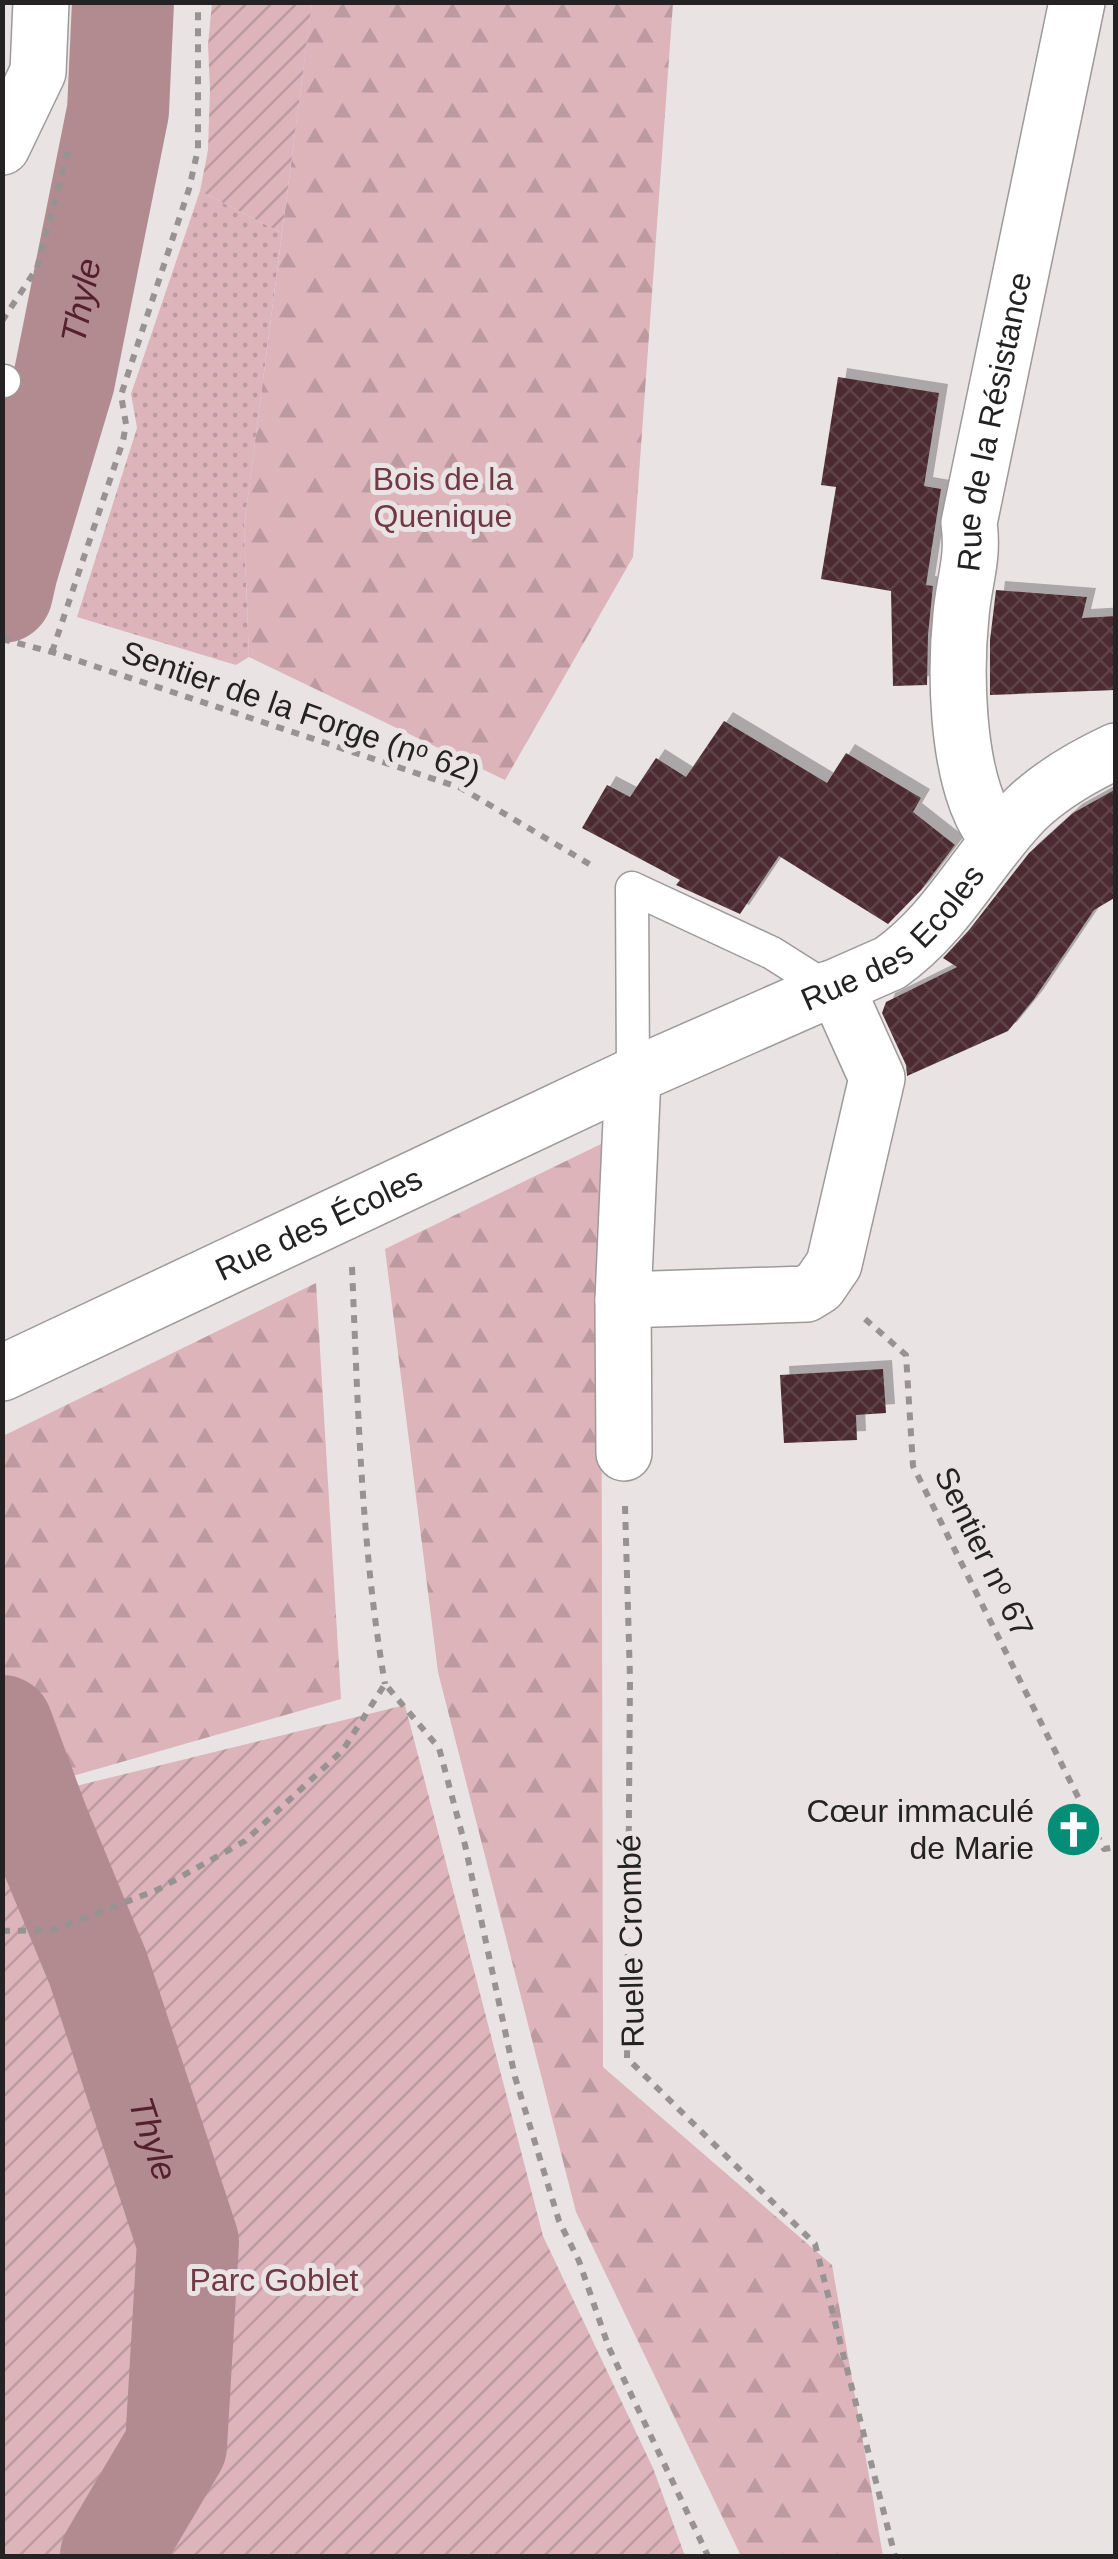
<svg xmlns="http://www.w3.org/2000/svg" width="1118" height="2559" viewBox="0 0 1118 2559" font-family="Arial,sans-serif">
<style>
.grass{fill:url(#grass-dots)}
.forest{fill:url(#forest-firs)}
.garden{fill:url(#garden-furrows)}
.lines{fill:none;stroke-linecap:round;stroke-linejoin:round}
.river{stroke:#b28b91;stroke-width:102}
.building{fill:url(#building-cross-hatch);filter:url(#shadow)}
.service-casing{stroke:#9e999a;stroke-width:35}
.minor-casing{stroke:#9e999a;stroke-width:58}
.tertiary-casing{stroke:#9e999a;stroke-width:58}
.path{stroke:#979393;stroke-width:6;stroke-dasharray:8 8;stroke-linecap:butt}
.service{stroke:#fff;stroke-width:32}
.minor{stroke:#fff;stroke-width:55}
.tertiary{stroke:#fff;stroke-width:55}
.labels{text-anchor:middle;dominant-baseline:central;stroke-width:10;stroke-linejoin:round;paint-order:stroke}
.street-label{font-size:32px;fill:#242222;stroke:#e9e3e4}
.park-label{font-size:32px;fill:#703945;stroke:#e9e3e4}
.poi-label{font-size:32px;fill:#242222;stroke:#e9e3e4;text-anchor:end}
.water-label{font-size:35px;font-style:italic;fill:#54202c;stroke:#e9e3e4}
</style>
<defs>
<pattern id="grass-dots" width="8" height="8" patternUnits="userSpaceOnUse" patternTransform="scale(2.5)"><rect width="8" height="8" fill="#dcb4ba"/><path d="M2 2h.1M6 6h.1" fill="none" stroke="#bd9aa0" stroke-width="1.8" stroke-linecap="round"/></pattern>
<pattern id="forest-firs" width="22" height="20" patternUnits="userSpaceOnUse" patternTransform="scale(2.5)"><rect width="22" height="20" fill="#dcb4ba"/><path d="M5 1l3.5 6h-7zM16 11l3.5 6h-7z" fill="#bd9aa0"/></pattern>
<pattern id="garden-furrows" width="10" height="10" patternUnits="userSpaceOnUse" patternTransform="scale(2.5)"><rect width="10" height="10" fill="#dcb4ba"/><path d="M-1 1l2-2M0 10L10 0M9 11l2-2" fill="none" stroke="#bd9aa0"/></pattern>
<pattern id="building-cross-hatch" width="8" height="8" patternUnits="userSpaceOnUse" patternTransform="scale(2.5)"><rect width="8" height="8" fill="#4c2c32"/><path d="M0 0l8 8M0 8l8-8" fill="none" stroke="#5d4247"/></pattern>
<filter id="shadow"><feDropShadow dx="9" dy="-9" stdDeviation="0" flood-color="#0004"/></filter>
</defs>
<rect width="100%" height="100%" fill="#e9e3e4"/>
<polygon class="grass" points="200,191 282,233 244,527 249,657 236,665 77,617 137,428 131,394"/>
<g class="forest">
<polygon points="312,2 673,3 633,557 505,780 249,657 244,527"/>
<polygon points="601,1144 603,2067 832,2265 883,2556 741,2556 576,2212 438,1672 385,1249"/>
<polygon points="316,1283 341,1699 3,1796 3,1436"/>
</g>
<g class="garden">
<polygon points="212,3 312,3 282,233 200,191 208,150 210,89 208,45"/>
<polygon points="405,1705 543,2236 653,2468 685,2556 3,2556 3,1804"/>
</g>
<g class="lines">
<g class="river">
<path id="s1" d="M2,592L7,570L64,380L118,111L123,2"/>
<path id="s2" d="M2,1726L38,1823L98,1968L188,2242L176,2446L111,2556"/>
</g>
</g>
<g class="building">
<polygon points="838,377 939,393 924,486 941,489 926,585 933,586 928,635 927,685 893,686 891,591 821,579 836,487 821,485"/>
<polygon points="996,590 1087,597 1082,618 1116,616 1116,690 990,695 990,640"/>
<polygon points="724,721 827,783 846,753 921,798 913,812 955,845 921,890 888,924 779,856 740,914 676,885 680,880 582,828 607,785 630,797 656,758 686,777"/>
<polygon points="1116,789 1116,897 1094,910 1034,999 1008,1031 907,1076 906,1065 882,1013 886,1002 957,967 943,958 969,930 1029,853 1073,813"/>
<polygon points="883,1369 886,1413 856,1415 857,1440 784,1443 780,1375"/>
</g>
<g class="lines">
<defs>
<g id="service">
<polyline points="2,381 4,381"/>
<polyline points="633,1076 632,888 772,953 829,989"/>
</g>
<g id="minor">
<polyline points="2,147 38,72 41,2"/>
<path id="s3" d="M998,841C993,832 986,823 982,814C957,762 955,672 961,615C964,580 974,559 969,523L1077,2"/>
<polyline points="623,1300 806,1294 819,1286 834,1264 877,1078 846,1009 829,989"/>
<polyline points="624,1453 623,1300 633,1076"/>
</g>
<g id="tertiary">
<path id="s4" d="M2,1373L633,1076L890,963C948,922 975,862 1024,811C1049,786 1084,766 1116,751"/>
</g>
</defs>
<use href="#service" class="service-casing"/>
<use href="#minor" class="minor-casing"/>
<use href="#tertiary" class="tertiary-casing"/>
<g class="path">
<polyline points="2,321 37,268 69,147"/>
<polyline points="2,639 52,652 461,788 596,868"/>
<polyline points="52,652 123,441 126,424 121,395 189,189 198,149 198,2"/>
<path d="M352,1267C358,1407 361,1546 385,1684"/>
<polyline points="865,1319 906,1355 913,1466 1104,1849 1116,1847"/>
<polyline points="625,1506 630,1679 627,2058 815,2244 895,2556"/>
<polyline points="2,1931 53,1930 157,1890 245,1841 343,1750 385,1684 439,1748 465,1845 515,2077 559,2221 579,2261 609,2348 708,2556"/>
</g>
<use href="#service" class="service"/>
<use href="#minor" class="minor"/>
<use href="#tertiary" class="tertiary"/>
</g>
<defs>
<symbol id="church-disc" viewBox="-11 -11 22 22"><circle r="9.5" fill="#048e77" stroke="#e9e3e4"/><path d="M-1.2-6h2.4v3.5h3.3v2.4h-3.3V6h-2.4V-.1h-3.3v-2.4h3.3Z" fill="#fff"/></symbol>
</defs>
<g fill-rule="evenodd">
<use href="#church-disc" x="1042" y="1798" width="63" height="63"/>
</g>
<g class="labels">
<g class="street-label">
<text stroke="none"><textPath href="#s3" startOffset="430">Rue de la Résistance</textPath></text>
<text transform="translate(301 712) rotate(19)">Sentier de la Forge (nᵒ 62)</text>
<text stroke="none"><textPath href="#s4" startOffset="995">Rue des Ecoles</textPath></text>
<text stroke="none"><textPath href="#s4" startOffset="350">Rue des Écoles</textPath></text>
<text transform="translate(984 1552) rotate(64)">Sentier nᵒ 67</text>
<text transform="translate(631 1941) rotate(-91)">Ruelle Crombé</text>
</g>
<g class="park-label">
<text x="443" y="479">Bois de la<tspan x="443" dy="37">Quenique</tspan></text>
<text x="274" y="2280">Parc Goblet</text>
</g>
<g class="poi-label">
<text x="1034" y="1811">Cœur immaculé<tspan x="1034" dy="37">de Marie</tspan></text>
</g>
<g class="water-label">
<text stroke="none"><textPath href="#s1" startOffset="302">Thyle</textPath></text>
<text stroke="none"><textPath href="#s2" startOffset="440">Thyle</textPath></text>
</g>
</g>
<rect width="1118" height="2559" fill="none" stroke="#242222" stroke-width="10"/>
</svg>
